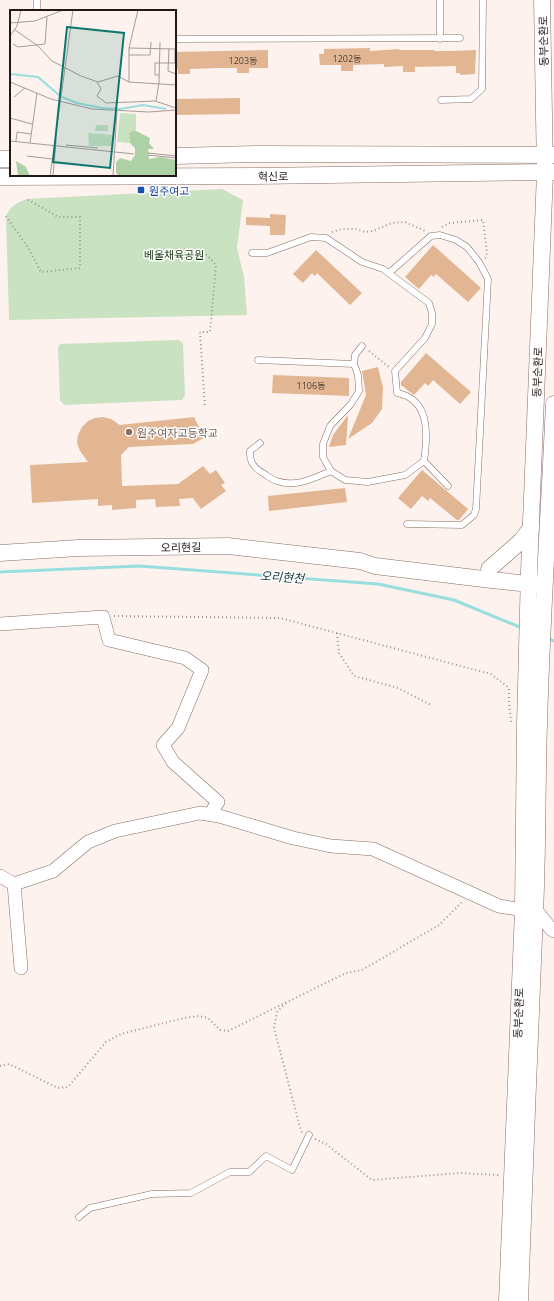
<svg xmlns="http://www.w3.org/2000/svg" width="554" height="1301" viewBox="0 0 554 1301" font-family="'Open Sans','Noto Sans KR',sans-serif">
<style>
.green{fill:#c9e2c2}
.lines{fill:none;stroke-linecap:round;stroke-linejoin:round}
.stream{stroke:#99dede;stroke-width:3}
.building{fill:#e2b693}
.service-casing{stroke:#866e65;stroke-width:7}
.minor-casing{stroke:#866e65;stroke-width:14}
.tertiary-casing{stroke:#866e65;stroke-width:17}
.path{stroke:#9f9490;stroke-width:2;stroke-dasharray:1 3;stroke-linecap:butt}
.service{stroke:#fff;stroke-width:6}
.minor{stroke:#fff;stroke-width:13}
.tertiary{stroke:#fff;stroke-width:16}
.transit-dot{fill:#1a4fb4;stroke:#fff;stroke-width:1.5}
.education-dot{fill:#8d6e63;stroke:#fff;stroke-width:1.5}
.labels{text-anchor:middle;dominant-baseline:central;stroke-width:3;stroke-linejoin:round;paint-order:stroke}
.number-label{font-size:9px;fill:#524034}
.street-label{font-size:11px;fill:#221815;stroke:#fff}
.transit-label{font-size:11px;fill:#164399;stroke:#fff;text-anchor:start}
.park-label{font-size:11px;fill:#13350a;stroke:#fff}
.education-label{font-size:11px;fill:#785e54;stroke:#fff;text-anchor:start}
.water-label{font-size:12px;font-style:italic;fill:#143637;stroke:#fff}
.inset-river{fill:none;stroke:#99dede;stroke-width:2}
.inset-road{fill:none;stroke:#a59b97;stroke-width:1}
.view{fill:#0f766e;fill-opacity:0.15;stroke:#0f766e;stroke-width:2}
.inset-edge{fill:none;stroke:#221815;stroke-width:2}
</style>
<rect width="100%" height="100%" fill="#fdf2ee"/>
<g class="green">
<path d="M222,189L243,200L237,248L244,277L247,315L9,320L6,216C11,206 16,203 27,199Z"/>
<polygon points="179,340 183,344 185,396 182,400 64,405 60,400 58,348 60,344"/>
</g>
<g class="lines">
<g class="stream">
<polyline points="0,572 139,566 378,584 454,600 522,628"/>
<polyline points="548,638 554,641"/>
</g>
</g>
<g class="building">
<polygon points="370,48 370,51 399,49 399,50 434,50 434,51 451,51 476,50 475,74 460,75 460,73 456,73 456,66 415,67 415,72 403,72 403,66 384,67 384,64 353,65 353,71 341,71 341,65 320,65 319,54 324,54 324,49"/>
<polygon points="268,50 268,68 249,68 249,73 237,73 237,68 218,68 190,69 190,74 178,74 178,69 175,69 175,52"/>
<polygon points="240,98 240,114 175,115 175,99"/>
<polygon points="270,214 286,215 285,235 270,235 270,226 246,225 246,217 270,218"/>
<polygon points="433,245 481,288 468,302 436,274 434,277 431,275 419,289 405,277"/>
<polygon points="316,250 362,293 350,305 317,273 315,276 312,273 303,283 293,274"/>
<polygon points="426,353 471,392 460,404 433,380 428,386 425,383 414,395 401,385 401,382"/>
<polygon points="378,367 383,388 382,409 372,423 348,439 366,395 362,371"/>
<polygon points="273,375 349,378 349,396 272,393"/>
<polygon points="348,415 346,445 329,447 333,435"/>
<polygon points="103,417 111,419 120,425 194,417 200,429 205,427 209,435 193,444 129,447 121,455 122,486 178,484 203,466 210,474 216,470 225,483 221,485 226,491 201,509 193,498 179,499 180,506 156,507 155,499 136,500 136,508 112,510 112,505 98,506 98,499 32,503 30,465 88,462 80,451 77,443 78,435 82,427 88,421 95,418"/>
<polygon points="422,470 468,509 459,520 457,520 430,498 428,501 422,496 411,509 398,498"/>
<polygon points="345,488 347,502 269,511 268,496"/>
</g>
<g class="lines">
<defs>
<g id="service">
<polyline points="37,0 37,11"/>
<polyline points="175,39 460,38"/>
<polyline points="440,39 440,0"/>
<polyline points="441,100 471,99 482,89 483,0"/>
<path d="M252,253H267L311,237L326,238L362,262L383,269L429,303L432,313V324L425,338L395,371L397,393C430,399 428,434 424,461L448,486"/>
<polyline points="389,273 431,236 440,235 456,240 467,247 479,262 488,279 476,509 474,515 462,525 407,524"/>
<polyline points="362,346 355,355 354,364 358,375 359,391 351,404 330,426 323,444 323,457 331,471 345,480 368,482 405,475 424,461"/>
<polyline points="258,360 354,364"/>
<path d="M260,443L250,451C249,462 254,468 263,473C268,476 272,480 277,481C296,488 314,478 331,471"/>
<polyline points="79,1217 90,1208 152,1194 191,1193 230,1172 249,1172 266,1156 292,1170 309,1135"/>
</g>
<g id="minor">
<polyline points="0,624 103,617 109,640 185,658 202,670 178,728 163,745 173,762 218,802 210,814"/>
<polyline points="0,876 14,884 53,871 88,842 115,831 200,813 219,816 293,838 331,846 373,849 499,906 523,910"/>
<polyline points="14,884 21,968"/>
<polyline points="536,910 551,929 554,931"/>
</g>
<g id="tertiary">
<polyline points="175,156 255,154 554,155"/>
<polyline points="0,159 11,159"/>
<polyline points="0,177 255,176 554,172"/>
<polyline points="0,553 78,548 228,546 360,561 375,566 492,580 539,585"/>
<polyline points="489,569 521,541 531,528"/>
<polyline points="507,1301 523,910 525,725 529,572 545,173 542,0"/>
<path d="M520,1301C524,1172 530,1042 535,913C538,850 537,787 539,724C542,617 549,510 554,404"/>
</g>
</defs>
<use href="#service" class="service-casing"/>
<use href="#minor" class="minor-casing"/>
<use href="#tertiary" class="tertiary-casing"/>
<g class="path">
<polyline points="6,216 29,249 41,272 80,268 80,217 58,217 27,199"/>
<polyline points="442,227 450,223 483,220 487,253 486,257 485,258"/>
<polyline points="332,232 342,229 356,229 365,232 373,231 392,223 405,222 425,231"/>
<polyline points="172,249 202,250 216,265 210,332 200,332 205,408"/>
<polyline points="369,351 389,367"/>
<polyline points="114,616 280,618 491,674 509,688 509,703 511,722"/>
<polyline points="337,633 339,653 354,676 398,688 431,705"/>
<polyline points="286,1003 277,1012 274,1028 301,1131 302,1132"/>
<polyline points="0,1066 9,1064 58,1088 68,1087 106,1042 121,1034 184,1018 199,1016 208,1018 220,1030 228,1031 346,973 362,970 439,925 463,901"/>
<polyline points="315,1139 326,1144 372,1180 460,1173 499,1175"/>
</g>
<use href="#service" class="service"/>
<use href="#minor" class="minor"/>
<use href="#tertiary" class="tertiary"/>
</g>
<rect class="transit-dot" x="137" y="186" width="8" height="8" rx="2"/>
<circle class="education-dot" cx="129" cy="432" r="4"/>
<g class="labels">
<g class="number-label">
<text x="347" y="58">1202동</text>
<text x="243" y="60">1203동</text>
<text x="311" y="385">1106동</text>
</g>
<g class="street-label">
<text transform="translate(543 41) rotate(-91)">동부순환로</text>
<text transform="translate(273 176) rotate(-1)">혁신로</text>
<text transform="translate(537 372) rotate(-88)">동부순환로</text>
<text transform="translate(181 547) rotate(-1)">오리현길</text>
<text transform="translate(518 1013) rotate(-88)">동부순환로</text>
</g>
<g class="transit-label">
<text x="149" y="190">원주여고</text>
</g>
<g class="park-label">
<text x="174" y="254">베울채육공원</text>
</g>
<g class="education-label">
<text x="137" y="432">원주여자고등학교</text>
</g>
<g class="water-label">
<text transform="translate(282 577) rotate(4)">오리현천</text>
</g>
</g>
<g transform="translate(10 10)">
<rect width="166" height="166" fill="#fdf2ee"/>
<path d="M110,103L126,104V120L119,123L120,133L107,132ZM86,115H98V121H85ZM78,123L103,125L102,136H79Z" fill="#c9e2c2"/>
<path d="M124,120L140,128L139,133L144,139H138L139,149L150,147L166,150V166H109L106,163V152L110,148L121,151L125,145V138L120,133L119,123ZM6,151L16,157L20,166H8Z" fill="#add0a5"/>
<path class="inset-river" d="M0,64L28,67L49,85M52,87L67,93L92,98L110,99L133,95L156,99"/>
<path class="inset-road" d="M0,13L25,11L53,0M5,20L28,36L42,51L71,66L88,72L108,66L119,72L166,75M0,26L7,16L11,0M3,34L8,37L35,34L37,7M119,38L166,39M159,39L158,61L166,64M119,45H140L141,32M165,53V39M149,65H145V53H166M0,72L41,89L82,99L139,102L166,100M87,72L91,79L87,86L96,93L145,91L166,98M119,72V38L128,0M4,87L15,78M146,91L149,73L150,32M0,108L22,114M0,131L124,144M6,131L7,122L21,124M20,133L27,83M56,135L88,138M138,143L166,146M138,145L166,148M17,146L42,149M40,166L63,0M43,166L46,131M103,166L107,101"/>
<path class="view" d="M57,17L114,23L100,158L43,152Z"/>
<rect width="166" height="166" class="inset-edge"/>
</g>
</svg>
